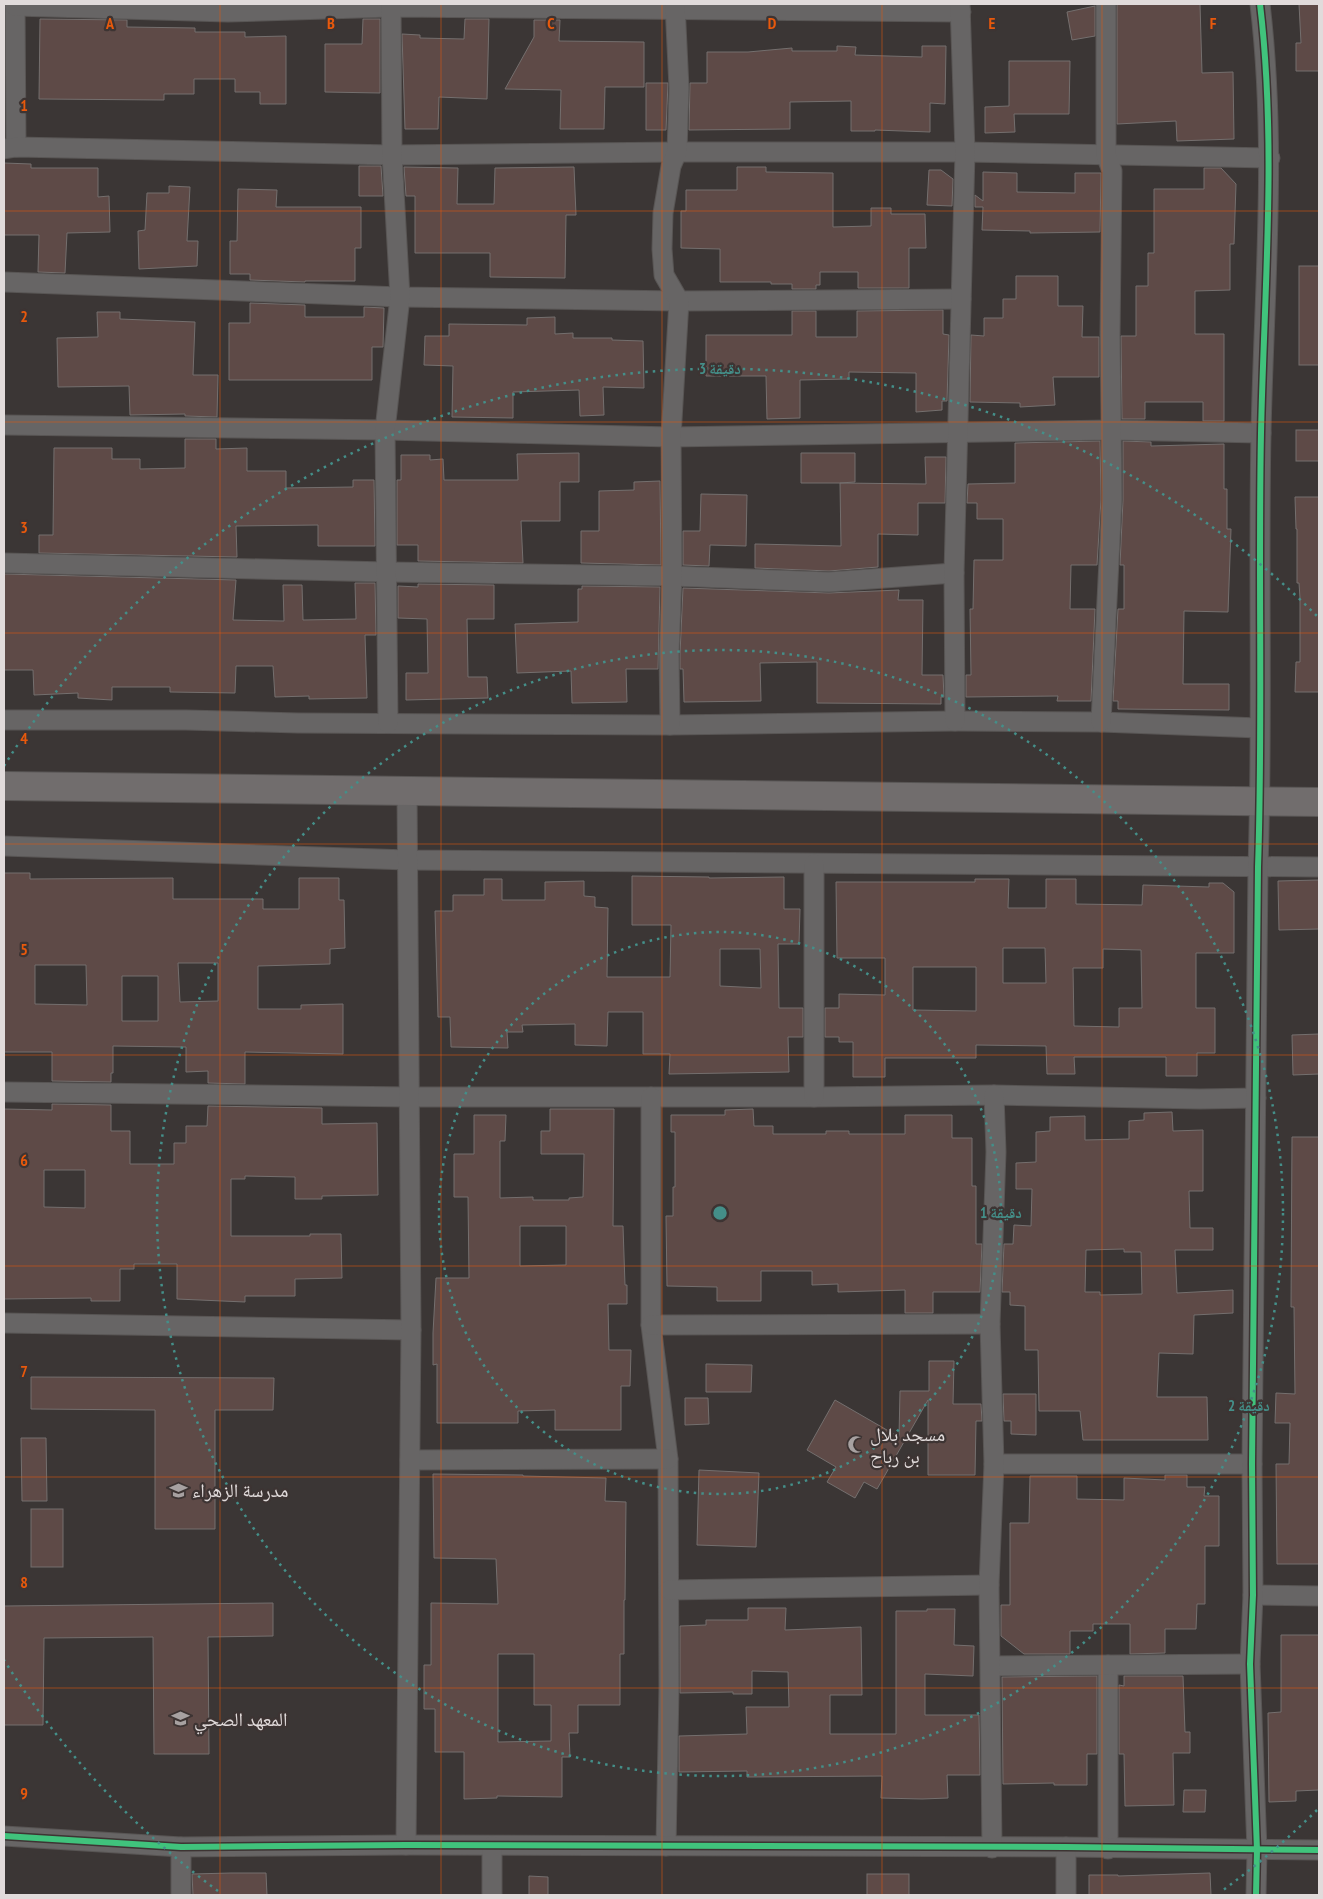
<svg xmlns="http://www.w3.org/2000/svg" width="1323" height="1899" viewBox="0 0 1323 1899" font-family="'PT Sans Narrow','Noto Naskh Arabic',sans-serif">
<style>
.building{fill:#5e4a47;stroke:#746f6e;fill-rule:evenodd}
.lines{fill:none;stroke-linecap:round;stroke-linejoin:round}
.minor-casing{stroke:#585554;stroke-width:21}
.primary-casing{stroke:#585554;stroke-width:30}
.minor{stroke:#676565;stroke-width:19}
.primary{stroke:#716d6d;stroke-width:28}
.cycleway-casing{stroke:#3d3433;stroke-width:9}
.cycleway{stroke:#40c37c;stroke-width:6}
.grid{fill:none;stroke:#e8590c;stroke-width:1;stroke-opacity:0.55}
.ring{fill:none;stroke:#448f89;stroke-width:2.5;stroke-dasharray:2.5 5}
.labels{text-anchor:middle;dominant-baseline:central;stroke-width:4.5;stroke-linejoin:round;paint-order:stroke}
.poi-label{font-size:19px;fill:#e1dbdb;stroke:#3d3433;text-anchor:start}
.grid-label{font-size:16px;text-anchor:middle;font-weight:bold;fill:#e8590c;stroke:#3d3433;stroke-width:4.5;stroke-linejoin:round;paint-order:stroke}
.centre{fill:#448f89;stroke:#3d3433;stroke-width:2.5}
.ring-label{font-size:15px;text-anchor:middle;font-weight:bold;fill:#448f89;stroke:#3d3433;stroke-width:4.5;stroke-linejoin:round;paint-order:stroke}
</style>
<rect width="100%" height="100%" fill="#3b3635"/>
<g class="building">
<polygon points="1117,4 1200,4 1202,73 1233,72 1234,139 1177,141 1176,121 1117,124"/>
<polygon points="1299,4 1319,4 1319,71 1296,71 1296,43 1301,43"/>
<polygon points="1095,6 1095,36 1072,40 1067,12"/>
<polygon points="40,19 127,20 127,27 195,28 195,32 245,32 245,37 286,36 286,104 260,104 260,92 235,92 235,79 194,79 194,94 164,94 164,100 39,99"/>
<polygon points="363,19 380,19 380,93 325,92 325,44 362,44"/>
<polygon points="465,19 489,19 487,99 439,97 438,129 405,129 402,34 420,35 420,38 464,39"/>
<polygon points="534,20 560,20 559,41 644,42 644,87 605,87 604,129 560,129 561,90 505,89 534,37"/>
<polygon points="837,46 856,47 855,55 922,57 922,46 946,46 945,104 930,103 930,132 875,130 875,131 851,131 851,101 790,102 790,129 689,130 690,83 707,83 707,52 748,52 792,48 792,51 837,51"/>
<polygon points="1009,61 1070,61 1069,114 1014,114 1015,132 985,133 985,107 1009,106"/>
<polygon points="646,83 668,83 666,130 646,130"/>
<polygon points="4,163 31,164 31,168 98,168 98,197 109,196 110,232 67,233 65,273 38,272 39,235 4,235"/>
<polygon points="359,166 381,166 383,196 359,196"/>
<polygon points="404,167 458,168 457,204 494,204 495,168 574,167 576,215 566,215 565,278 490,277 490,253 415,253 415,196 406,196"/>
<polygon points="737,167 766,167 766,172 833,173 833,227 871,226 871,208 891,208 891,214 925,214 926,248 909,248 909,288 858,288 858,272 820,272 820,285 816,285 816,289 792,289 792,284 771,284 771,282 720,282 720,249 681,248 681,211 686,211 686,190 737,190"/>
<polygon points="1204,168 1221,168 1236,184 1234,244 1230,244 1230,290 1195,291 1195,334 1224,334 1224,421 1203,421 1203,402 1145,402 1145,419 1122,419 1121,336 1136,336 1136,286 1148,286 1148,253 1154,253 1154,189 1204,189"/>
<polygon points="929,170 941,170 953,179 952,206 927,205"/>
<polygon points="983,172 1017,173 1017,192 1075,193 1075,173 1101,173 1100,232 1030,233 1030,231 982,230 983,207 975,207 975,195 983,201"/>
<polygon points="169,186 190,187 187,241 198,241 197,266 139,269 138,231 145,230 147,193 169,193"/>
<polygon points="238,189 277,190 276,207 361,207 361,248 355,248 355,281 305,281 305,282 250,280 250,274 230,274 230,241 237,241"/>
<rect x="1299" y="266" width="20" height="99"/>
<polygon points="1016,276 1058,276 1058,306 1083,306 1082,337 1099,337 1099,377 1053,377 1055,405 1020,407 1020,403 970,402 971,335 984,336 984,318 1003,318 1003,299 1016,299"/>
<polygon points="250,303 305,305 305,317 364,317 364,307 384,308 383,347 372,347 372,380 229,380 229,323 250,323"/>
<polygon points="943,310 943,334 949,335 947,401 942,401 942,410 916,412 916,373 849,372 849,379 800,380 800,418 767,419 766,376 706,376 706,335 792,335 792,311 816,311 816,337 857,337 857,311"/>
<polygon points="97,312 120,312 120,319 195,322 193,375 218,375 217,417 185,416 185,414 130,415 129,386 58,387 57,338 98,337"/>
<polygon points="555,317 555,334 573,333 573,338 612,338 612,340 643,341 644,388 603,387 604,415 580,416 579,390 513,392 513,418 452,417 453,366 424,365 425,336 449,336 449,324 527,325 527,318"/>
<rect x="1296" y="430" width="23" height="31"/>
<polygon points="185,439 216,439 216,449 247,448 247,471 286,471 286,488 353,487 353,480 374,480 375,546 318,546 318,525 236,526 237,557 39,553 39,535 53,535 54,448 112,448 112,459 140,459 140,469 185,468"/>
<polygon points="1100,441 1101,499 1097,565 1071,565 1070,609 1095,609 1091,701 1057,701 1058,696 966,697 966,675 971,675 970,609 973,609 974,560 1003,560 1003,519 977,519 977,503 967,503 968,484 1015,483 1015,443"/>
<polygon points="1123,441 1151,442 1151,446 1224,444 1224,489 1227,489 1227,529 1231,529 1228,612 1184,611 1183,684 1229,684 1229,710 1118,709 1118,701 1113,701 1118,609 1124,609 1124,565 1120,565 1123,500"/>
<polygon points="579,453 579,482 560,482 560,521 521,521 523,563 418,561 418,545 397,545 397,480 401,480 401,455 430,455 430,460 443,459 444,480 518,480 517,454"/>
<polygon points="801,453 855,453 855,482 840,483 926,484 925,457 946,457 945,503 918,503 918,535 878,534 878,567 829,571 755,568 755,544 841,546 840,483 801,483"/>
<polygon points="660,481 661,565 581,563 581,531 599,531 599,491 634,490 634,482"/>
<polygon points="701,494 747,495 746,546 710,545 709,566 683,565 683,531 700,531"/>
<polygon points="1295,497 1319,497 1319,692 1295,692 1296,662 1300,662 1300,598 1299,583 1297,583 1297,529 1296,529"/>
<polygon points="4,574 236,580 233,620 284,621 283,585 302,585 303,620 356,619 355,583 375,583 376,635 365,635 367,698 309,699 309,696 275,697 273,666 236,666 235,693 170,692 170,687 112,687 112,700 78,698 78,693 34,695 33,670 4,670"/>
<polygon points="418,584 494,585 494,619 467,619 468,677 487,677 488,698 406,700 406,673 428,673 427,619 398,618 398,586 418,587"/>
<polygon points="582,586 660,587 658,669 626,669 627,702 572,703 571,671 517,673 515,624 578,622 578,589 582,589"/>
<polygon points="683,588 829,593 899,590 898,600 923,600 922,675 943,675 944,697 941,697 941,704 817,703 817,662 760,663 761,701 684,702 683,669 680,669 680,654"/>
<path d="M4,873H30V879L173,878V899H263V909H299V878H339V900H344L345,948L330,949V964L258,966V1009H301V1005L343,1004V1054L245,1052V1084L208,1083V1071L186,1072V1047L113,1046V1073H111V1082L52,1081V1052H4ZM178,963H218V1001L180,1002ZM35,965H86L87,1005L35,1004ZM122,976H158V1021H122Z"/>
<path d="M632,876L709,877V878L784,877V909H800L799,944H778L779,1008H803V1037H788L789,1072L669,1074L670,1054H643V1012H608L607,1046L575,1045V1024L522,1025L523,1032H507L508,1048L451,1047L450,1017H438L435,911H453V895H484V879H502V900H545V882L584,881V896L595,897V907L608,908L607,977H670L671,925H632ZM720,949H760L761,988L720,986Z"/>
<path d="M975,879H1009L1008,908H1046V879H1076V904L1142,905L1143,885L1209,887V883H1223L1234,892V953H1196V1008H1215V1053H1197V1076H1166V1057H1074L1075,1074H1047L1046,1046L976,1045V1058H885V1077H853V1042H839V1037H825V1008H839V994L885,995V958H837L836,882H975ZM1003,948H1045L1046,983H1003ZM1103,949L1141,950L1142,1008H1119V1027L1074,1026L1073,968H1103ZM913,967H976V1011L913,1010Z"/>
<polygon points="1319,880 1319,929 1279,930 1278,881"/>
<polygon points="1319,1034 1319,1074 1293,1075 1292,1035"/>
<path d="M52,1104L111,1105V1131H130V1164H174V1143H186V1126H207L208,1106L322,1108V1124L377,1123L378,1195L322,1196V1199H295V1177L245,1176V1179H231V1236H310V1234H341L342,1278L295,1279V1296H245V1302L177,1299V1264H134V1269H120V1301H91V1298L4,1299V1109L52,1110ZM44,1170H85V1208L44,1207Z"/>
<path d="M550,1109H614L613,1226H623L625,1285H627V1304H608L609,1350H631L630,1386H621V1430H555V1410L518,1411V1423H437V1364L433,1365V1333L436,1278H469L468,1197H454V1154H474V1115H506L505,1141H500V1198L533,1197V1200H569V1198L583,1197L584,1154H541V1131H550ZM520,1226H566V1265L520,1266Z"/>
<polygon points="753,1109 754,1126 773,1126 773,1134 826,1134 826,1131 849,1131 849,1134 905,1134 905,1115 952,1115 952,1138 972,1138 972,1186 976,1186 976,1244 982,1244 980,1292 933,1292 933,1313 905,1313 905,1290 838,1292 838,1284 812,1285 812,1271 761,1271 761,1301 717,1301 717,1287 667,1286 666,1216 673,1216 673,1187 675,1187 675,1132 671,1132 671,1115 725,1115 725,1110"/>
<path d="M1172,1112L1173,1131L1203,1130V1191H1189L1190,1228H1213V1250H1175L1177,1293L1233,1290V1313L1194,1315L1193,1354L1159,1353L1157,1397H1207L1208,1440H1083L1080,1411H1039L1038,1350H1025V1306L1010,1305V1292H1002L1004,1244H1013L1014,1225L1031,1226L1032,1189H1016V1163L1036,1162V1132L1050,1131V1117L1085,1116V1140L1129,1139V1121L1144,1120V1113ZM1124,1249V1252H1141L1142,1294L1100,1295V1292H1085L1086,1250Z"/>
<polygon points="1292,1137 1319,1137 1319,1564 1277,1564 1276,1464 1289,1464 1290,1423 1275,1423 1276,1393 1295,1394 1294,1307 1291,1307"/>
<polygon points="929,1361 954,1361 953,1404 981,1404 982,1421 976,1421 975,1475 928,1475 928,1400 877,1489 864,1482 855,1498 827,1482 836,1467 807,1450 835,1400 899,1437 900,1391 929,1391"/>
<polygon points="706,1364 752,1365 751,1392 706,1392"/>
<polygon points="31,1377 274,1378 273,1410 215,1410 215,1529 155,1529 155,1410 31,1409"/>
<polygon points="1003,1394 1036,1394 1036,1435 1011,1434 1011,1421 1004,1421"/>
<polygon points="685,1398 708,1398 709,1424 685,1425"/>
<polygon points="21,1438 46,1438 47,1501 22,1501"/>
<polygon points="699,1470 759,1473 756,1547 697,1545"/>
<path d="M433,1474L523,1475V1476L606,1478L605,1501L626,1502L625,1600H624V1654H620V1705H578V1733H569L570,1757H562V1797L497,1796V1798L464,1799V1752H435V1709H424V1665H431V1603L498,1604L496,1559L434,1558ZM498,1654H534V1705H551V1741L498,1742Z"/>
<polygon points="1165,1475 1187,1475 1187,1487 1205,1487 1204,1496 1219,1496 1219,1546 1205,1546 1205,1604 1197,1604 1196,1629 1165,1629 1165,1653 1130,1654 1130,1624 1093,1624 1093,1631 1070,1631 1070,1654 1024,1654 1001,1636 1001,1605 1010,1605 1010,1523 1029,1523 1030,1476 1077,1476 1077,1499 1124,1500 1124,1478 1165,1480"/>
<rect x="31" y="1509" width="32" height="58"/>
<polygon points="273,1603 273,1636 208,1637 209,1754 154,1754 153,1637 44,1638 43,1725 4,1725 4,1606"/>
<polygon points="748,1608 786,1608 785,1630 861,1627 862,1695 830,1695 830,1734 896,1734 896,1611 927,1611 927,1609 955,1609 954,1645 974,1646 973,1676 925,1674 925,1715 979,1715 980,1775 947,1775 948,1798 922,1799 881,1798 882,1776 747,1777 747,1771 679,1772 679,1736 747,1734 746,1707 789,1707 788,1672 752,1671 752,1694 733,1694 733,1692 680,1693 680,1626 706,1625 706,1620 748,1620"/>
<polygon points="1281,1635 1319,1635 1319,1790 1296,1791 1296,1801 1269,1802 1268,1713 1281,1712"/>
<polygon points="1097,1676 1097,1754 1087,1754 1087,1785 1054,1785 1054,1783 1003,1784 1002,1677"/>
<polygon points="1124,1676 1183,1676 1185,1732 1190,1732 1190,1753 1173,1753 1174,1805 1125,1806 1124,1754 1119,1754 1119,1685 1124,1686"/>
<polygon points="1184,1790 1206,1790 1205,1812 1183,1812"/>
<polygon points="231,1873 266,1873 267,1895 193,1895 192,1874"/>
<polygon points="1210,1873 1211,1895 1089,1895 1089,1875 1118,1875 1118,1876"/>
<rect x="867" y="1874" width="42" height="21"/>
<polygon points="529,1876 548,1877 548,1895 529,1895"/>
</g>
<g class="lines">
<defs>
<g id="minor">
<polyline points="15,4 16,147"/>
<polyline points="15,6 228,12 391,7 961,12"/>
<polyline points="4,149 16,147 392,155 677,152 965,152 1270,158"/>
<polyline points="4,282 400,297 679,301 961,299"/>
<polyline points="4,425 385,430 671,437 1111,430 1261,433"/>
<polyline points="4,563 387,572 672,576 829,582 954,573"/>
<polyline points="4,720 186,720 298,723 670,725 955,721 1101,722 1259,728"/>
<polyline points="955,721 954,573 965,152 960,4"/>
<polyline points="1101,722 1112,499 1110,335 1112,171 1106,155 1106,4"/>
<polyline points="388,723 385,430 400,297 392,155 391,4"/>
<polyline points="670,725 669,654 672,576 671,437 679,301 664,275 662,249 663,213 671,166 677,152 679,88 675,4"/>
<polyline points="4,846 407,860 1319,867"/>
<polyline points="4,1092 410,1097 814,1097 994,1095 1200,1099 1256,1098"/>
<polyline points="651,1097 651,1325 668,1459 669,1688 666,1846"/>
<polyline points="814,1097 814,864"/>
<polyline points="4,1323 411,1330"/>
<polyline points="651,1325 990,1324"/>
<polyline points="410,1460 668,1459"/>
<polyline points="994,1464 1252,1464"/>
<polyline points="669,1590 989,1585"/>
<polyline points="1253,1595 1319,1596"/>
<polyline points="1108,1665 1108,1849"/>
<polyline points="991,1666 1250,1664"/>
<polyline points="4,1836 181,1847 406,1845 1066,1847 1319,1850"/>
<polyline points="406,1845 411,1330 407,791"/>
<polyline points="992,1848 989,1585 994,1464 990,1324 996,1152 994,1095"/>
<polyline points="181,1895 181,1847"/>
<polyline points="492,1895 492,1846"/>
<polyline points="1066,1895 1066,1847"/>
<path d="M1256,1895L1257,1850L1250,1664L1253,1595L1252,1464L1258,867C1263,723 1258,578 1261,433C1264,290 1277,147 1260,4"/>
</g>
<polyline id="primary" points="4,786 1319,802"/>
</defs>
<use href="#minor" class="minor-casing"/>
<use href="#primary" class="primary-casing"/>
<use href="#minor" class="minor"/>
<use href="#primary" class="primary"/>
<defs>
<g id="cycleway">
<polyline points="4,1836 181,1847 406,1845 1066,1847 1319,1850"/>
<path d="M1256,1895L1257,1850L1250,1664L1253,1595L1252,1464L1258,867C1263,723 1258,578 1261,433C1264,290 1277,147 1260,4"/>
</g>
</defs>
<use href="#cycleway" class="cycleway-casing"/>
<use href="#cycleway" class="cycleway"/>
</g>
<path class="grid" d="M220,4V1895M441,4V1895M662,4V1895M882,4V1895M1102,4V1895M4,211H1319M4,422H1319M4,633H1319M4,844H1319M4,1055H1319M4,1266H1319M4,1477H1319M4,1688H1319"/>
<g class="ring">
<circle cx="720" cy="1213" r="281"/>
<circle cx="720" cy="1213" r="563"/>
<path d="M1317 1810A844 844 0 0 1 1222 1891M218 1891A844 844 0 0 1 4 1660M4 766A844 844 0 0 1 1317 616"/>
</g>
<defs>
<symbol id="mosque-bare" viewBox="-9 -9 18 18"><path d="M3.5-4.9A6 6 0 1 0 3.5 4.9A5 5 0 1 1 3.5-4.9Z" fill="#a7a1a1" stroke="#3d3433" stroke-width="2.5" paint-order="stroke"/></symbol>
<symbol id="school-bare" viewBox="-9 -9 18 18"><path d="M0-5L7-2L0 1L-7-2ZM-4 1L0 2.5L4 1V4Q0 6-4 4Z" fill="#a7a1a1" stroke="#3d3433" stroke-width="2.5" paint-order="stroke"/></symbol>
</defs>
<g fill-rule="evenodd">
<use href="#mosque-bare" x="844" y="1432" width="25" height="25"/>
<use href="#school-bare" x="166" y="1478" width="25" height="25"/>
<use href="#school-bare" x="168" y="1706" width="25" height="25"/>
</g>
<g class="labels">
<g class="poi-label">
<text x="870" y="1434">مسجد بلال<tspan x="870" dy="22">بن رباح</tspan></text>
<text x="192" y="1490">مدرسة الزهراء</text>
<text x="194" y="1719">المعهد الصحي</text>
</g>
</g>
<g class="grid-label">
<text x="110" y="29">A</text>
<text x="331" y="29">B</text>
<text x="551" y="29">C</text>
<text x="772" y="29">D</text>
<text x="992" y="29">E</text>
<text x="1213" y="29">F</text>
<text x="24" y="111">1</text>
<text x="24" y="322">2</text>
<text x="24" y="533">3</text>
<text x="24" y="744">4</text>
<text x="24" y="955">5</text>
<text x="24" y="1166">6</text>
<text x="24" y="1377">7</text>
<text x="24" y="1588">8</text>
<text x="24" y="1799">9</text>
</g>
<circle cx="720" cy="1213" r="8" class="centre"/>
<g class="ring-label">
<text x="720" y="374">3 دقيقة</text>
<text x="1001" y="1218">1 دقيقة</text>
<text x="1249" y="1411">2 دقيقة</text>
</g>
<rect width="1323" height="1899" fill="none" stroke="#e1dbdb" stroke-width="10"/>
</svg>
